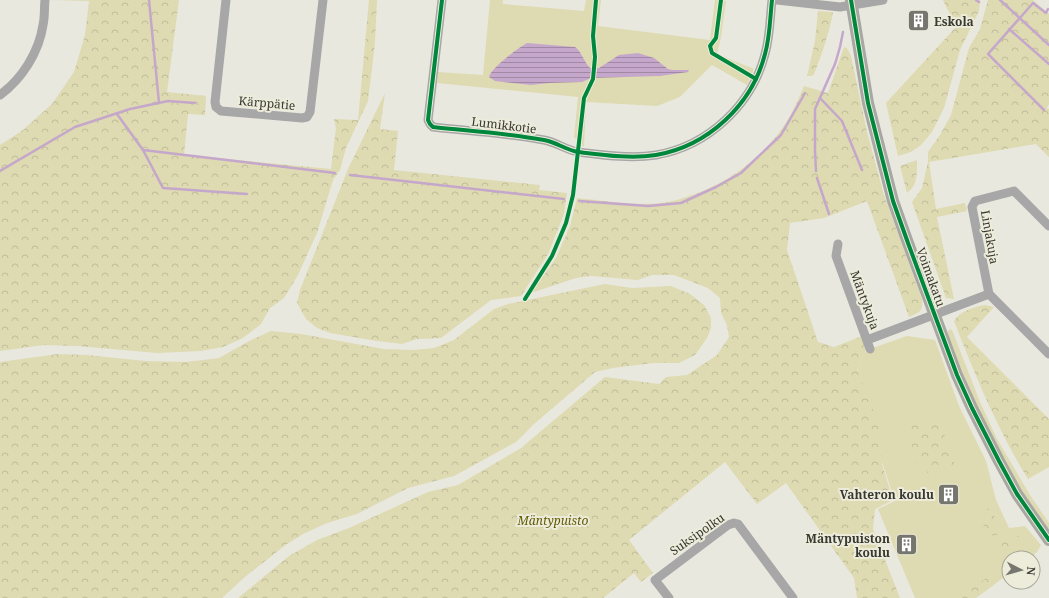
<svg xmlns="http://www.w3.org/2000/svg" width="1049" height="598" viewBox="0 0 1049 598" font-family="'Noto Serif',serif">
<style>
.green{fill:#dedab1}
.forest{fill:url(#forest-crowns)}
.water{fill:url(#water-rules)}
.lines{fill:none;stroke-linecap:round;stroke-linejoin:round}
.stream{stroke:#c5a7cb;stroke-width:2.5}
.street{stroke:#a8a7a7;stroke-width:9}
.secondary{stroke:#a8a7a4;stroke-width:12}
.cycleway-casing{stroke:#edecdb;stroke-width:6}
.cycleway{stroke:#00873e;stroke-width:4}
.labels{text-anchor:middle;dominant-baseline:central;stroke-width:4;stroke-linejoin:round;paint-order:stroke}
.poi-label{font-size:12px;font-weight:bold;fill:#383832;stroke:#edecdb;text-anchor:end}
.street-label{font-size:12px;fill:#383832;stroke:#edecdb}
.park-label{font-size:12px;font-style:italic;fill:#615a00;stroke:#edecdb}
</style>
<defs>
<pattern id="forest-crowns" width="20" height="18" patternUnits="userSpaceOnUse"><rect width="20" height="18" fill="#dedab1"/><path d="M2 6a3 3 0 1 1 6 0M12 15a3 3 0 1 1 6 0" fill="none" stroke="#bfbc99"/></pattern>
<pattern id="water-rules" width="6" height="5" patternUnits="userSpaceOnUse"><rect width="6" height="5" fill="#c5a7cb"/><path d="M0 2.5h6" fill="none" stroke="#a189a5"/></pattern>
</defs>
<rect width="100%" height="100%" fill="#e9e8df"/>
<g class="green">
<polygon points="490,0 503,0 503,4 584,11 586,0 601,0 598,26 710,40 715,0 726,1 721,37 717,54 754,69 747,85 712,65 680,97 657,106 586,102 584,147 574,137 578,97 437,83 438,72 483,75"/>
<path d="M950,329L952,330L980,402L997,439L1030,495L1049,523V530C1034,508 1018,487 1005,463C983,422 964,378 948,334V331Z"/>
<polygon points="907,336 935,340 959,406 986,461 996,500 1009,528 1025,526 1041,545 1037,552 1030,558 1009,558 1009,573 991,587 990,584 972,598 915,598 878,509 895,501 854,377 867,350"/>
</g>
<g class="forest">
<polygon points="50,0 179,0 167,92 206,96 205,115 188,114 184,155 331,169 336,128 334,119 358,120 369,0 377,0 375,43 368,101 346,148 340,170 333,180 317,233 298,275 284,298 270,308 261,324 243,338 223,347 201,351 157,353 77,346 44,345 0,351 0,145 23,130 52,104 74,72 85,35 89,1"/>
<polygon points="943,0 980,0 979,11 960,50 944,108 932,132 921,145 911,152 898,156 886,103 956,27"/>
<polygon points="988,0 1033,0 1049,14 1049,104 1047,108 1049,109 1049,157 1036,144 929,162 936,209 965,203 967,211 937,217 954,299 946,298 912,202 922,188 928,162 928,152 940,135 951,115 969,48 980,29"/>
<path d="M818,11L833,12C829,34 822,54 814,74L812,76H807L815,41Z"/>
<path d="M844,47L847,48L851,56L867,132L884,195L922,299C923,312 920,312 909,317L867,201L824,218L790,223L787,250L818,342L834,347L862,336L866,354L857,370L882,433V464L893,500L875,509L873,529L900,598H857L854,578L786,483L757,504L725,462L629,540L653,573L641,582L634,573L603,598H238L289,556L317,540L349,528L428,492L458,485L521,448L605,377L659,384L666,377L687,375L717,355L729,337L727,325L721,313L720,298L708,288L674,275H652L638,280L591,276L576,278L531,293L556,258L570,226L577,198C607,201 638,207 668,202C674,201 680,199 686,197C729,184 769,154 791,114C796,105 800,95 804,86L828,93Z"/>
<polygon points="385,93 380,129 398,131 394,170 540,185 539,190 567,193 564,214 548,254 521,296 491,300 441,338 417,339 402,344 377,341 330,333 317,328 306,319 297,303 300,290 348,169"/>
<path d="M917,160C917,172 918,186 907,193L900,166Z"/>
<polygon points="605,284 632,288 671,286 690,294 704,305 711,318 711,328 707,338 695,355 679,363 653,363 613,368 595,372 534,424 516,442 454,476 408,488 357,514 327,523 303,534 287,544 246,576 222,598 0,598 0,362 58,354 87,355 145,361 186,362 219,358 251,340 271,331 301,334 384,349 413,350 434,348 454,340 494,309 508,304"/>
<path d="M985,305L994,307L967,337L1049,419V467L1028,479C997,429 975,375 954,321C960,311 974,307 985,305Z"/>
<polygon points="938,417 955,464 928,474 923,462 917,463 906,428"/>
<polygon points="991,507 1001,534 984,537 981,530 986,522 983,511"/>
<polygon points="1021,535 1025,536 1026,540 992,552 988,550 987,546"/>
<polygon points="988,577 991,587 976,598 955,598"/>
</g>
<path class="water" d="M527,43L575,47C582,52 584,62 590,68H599L619,55L638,53L654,58L668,69L672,70H689L688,72L660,76L591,78L582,82L549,83L531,85L495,81L489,77C491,68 518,48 527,43Z"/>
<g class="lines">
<g class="stream">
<polyline points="149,0 159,103"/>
<polyline points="976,0 979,2"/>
<polyline points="1000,0 1049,45"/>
<polyline points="1009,29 1049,64"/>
<polyline points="820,98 842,121 862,170"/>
<polyline points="1044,110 988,54 1033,3 1046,13 1048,9"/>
<polyline points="117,114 143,150 163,188 247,194"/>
<polyline points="143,150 335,173"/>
<polyline points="0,171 75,127 130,109 168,101 195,103"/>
<polyline points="816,171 815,151 815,109 835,64 840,47 843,32"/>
<polyline points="350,175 564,199"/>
<polyline points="817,178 829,214"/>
<polyline points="579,201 648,206 681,203 716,187 741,173 781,135 805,93"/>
</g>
<g class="street">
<polyline points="226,0 215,102 216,107 221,111 302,118 307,117 310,112 323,0"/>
<path d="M442,0L428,120L430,124L433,127C469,131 507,133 544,140C556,142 566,150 578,152C603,155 631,159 656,155C708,146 752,105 765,54C770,37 770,18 772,0"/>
<polyline points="777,0 840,7 883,0"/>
<path d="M0,95C22,79 39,52 43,25C45,17 44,8 45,0"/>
<polyline points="838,244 836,256 870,349"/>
<polyline points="989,294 972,207 975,201 1014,191 1049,226"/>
<polyline points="867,340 989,294 1049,354"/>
<polyline points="669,598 655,580 728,525 734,523 738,524 793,598"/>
</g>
<polyline class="secondary" points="851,0 868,103 893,201 908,243 957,375 972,408 999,461 1017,494 1049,540"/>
<defs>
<g id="cycleway">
<path d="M442,0L428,120L430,124L433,127C469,131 507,133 544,140C556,142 566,150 578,152C603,155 631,159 656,155C708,146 752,105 765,54C770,37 770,18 772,0"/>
<polyline points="721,0 716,38 710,46 712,53 756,79"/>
<polyline points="851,0 868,103 893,201 908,243 957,375 972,408 999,461 1017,494 1049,540"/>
<polyline points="525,299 552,256 566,223 573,195 584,98 593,79 595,57 593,36 596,0"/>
</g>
</defs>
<use href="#cycleway" class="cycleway-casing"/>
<use href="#cycleway" class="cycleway"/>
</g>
<defs>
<symbol id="building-square" viewBox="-11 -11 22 22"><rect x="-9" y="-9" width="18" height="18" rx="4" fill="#76766f" stroke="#edecdb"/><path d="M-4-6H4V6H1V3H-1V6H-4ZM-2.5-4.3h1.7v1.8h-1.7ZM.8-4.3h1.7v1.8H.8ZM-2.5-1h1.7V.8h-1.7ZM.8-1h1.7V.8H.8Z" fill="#fff"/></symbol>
</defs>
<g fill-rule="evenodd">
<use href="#building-square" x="906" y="8" width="25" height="25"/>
<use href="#building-square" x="936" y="482" width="25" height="25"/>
<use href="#building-square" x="894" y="532" width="25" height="25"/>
</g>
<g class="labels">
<g class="poi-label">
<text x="934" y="21" text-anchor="start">Eskola</text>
<text x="934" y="494">Vahteron koulu</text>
<text x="890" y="538">Mäntypuiston<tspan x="890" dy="14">koulu</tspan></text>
</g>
<g class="street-label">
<text transform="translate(267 103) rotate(5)">Kärppätie</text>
<text transform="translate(504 125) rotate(7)">Lumikkotie</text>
<text transform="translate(990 237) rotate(80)">Linjakuja</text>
<text transform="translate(931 277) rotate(70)">Voimakatu</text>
<text transform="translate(865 300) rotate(70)">Mäntykuja</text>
<text transform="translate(697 534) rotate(-35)">Suksipolku</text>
</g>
<g class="park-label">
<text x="553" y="520">Mäntypuisto</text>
</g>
</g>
<g transform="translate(1021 570) rotate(96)"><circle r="19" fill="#edecdb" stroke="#a5a497"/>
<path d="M0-3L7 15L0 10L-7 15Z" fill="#76766f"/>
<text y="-6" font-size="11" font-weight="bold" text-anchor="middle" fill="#383832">N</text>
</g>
</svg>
